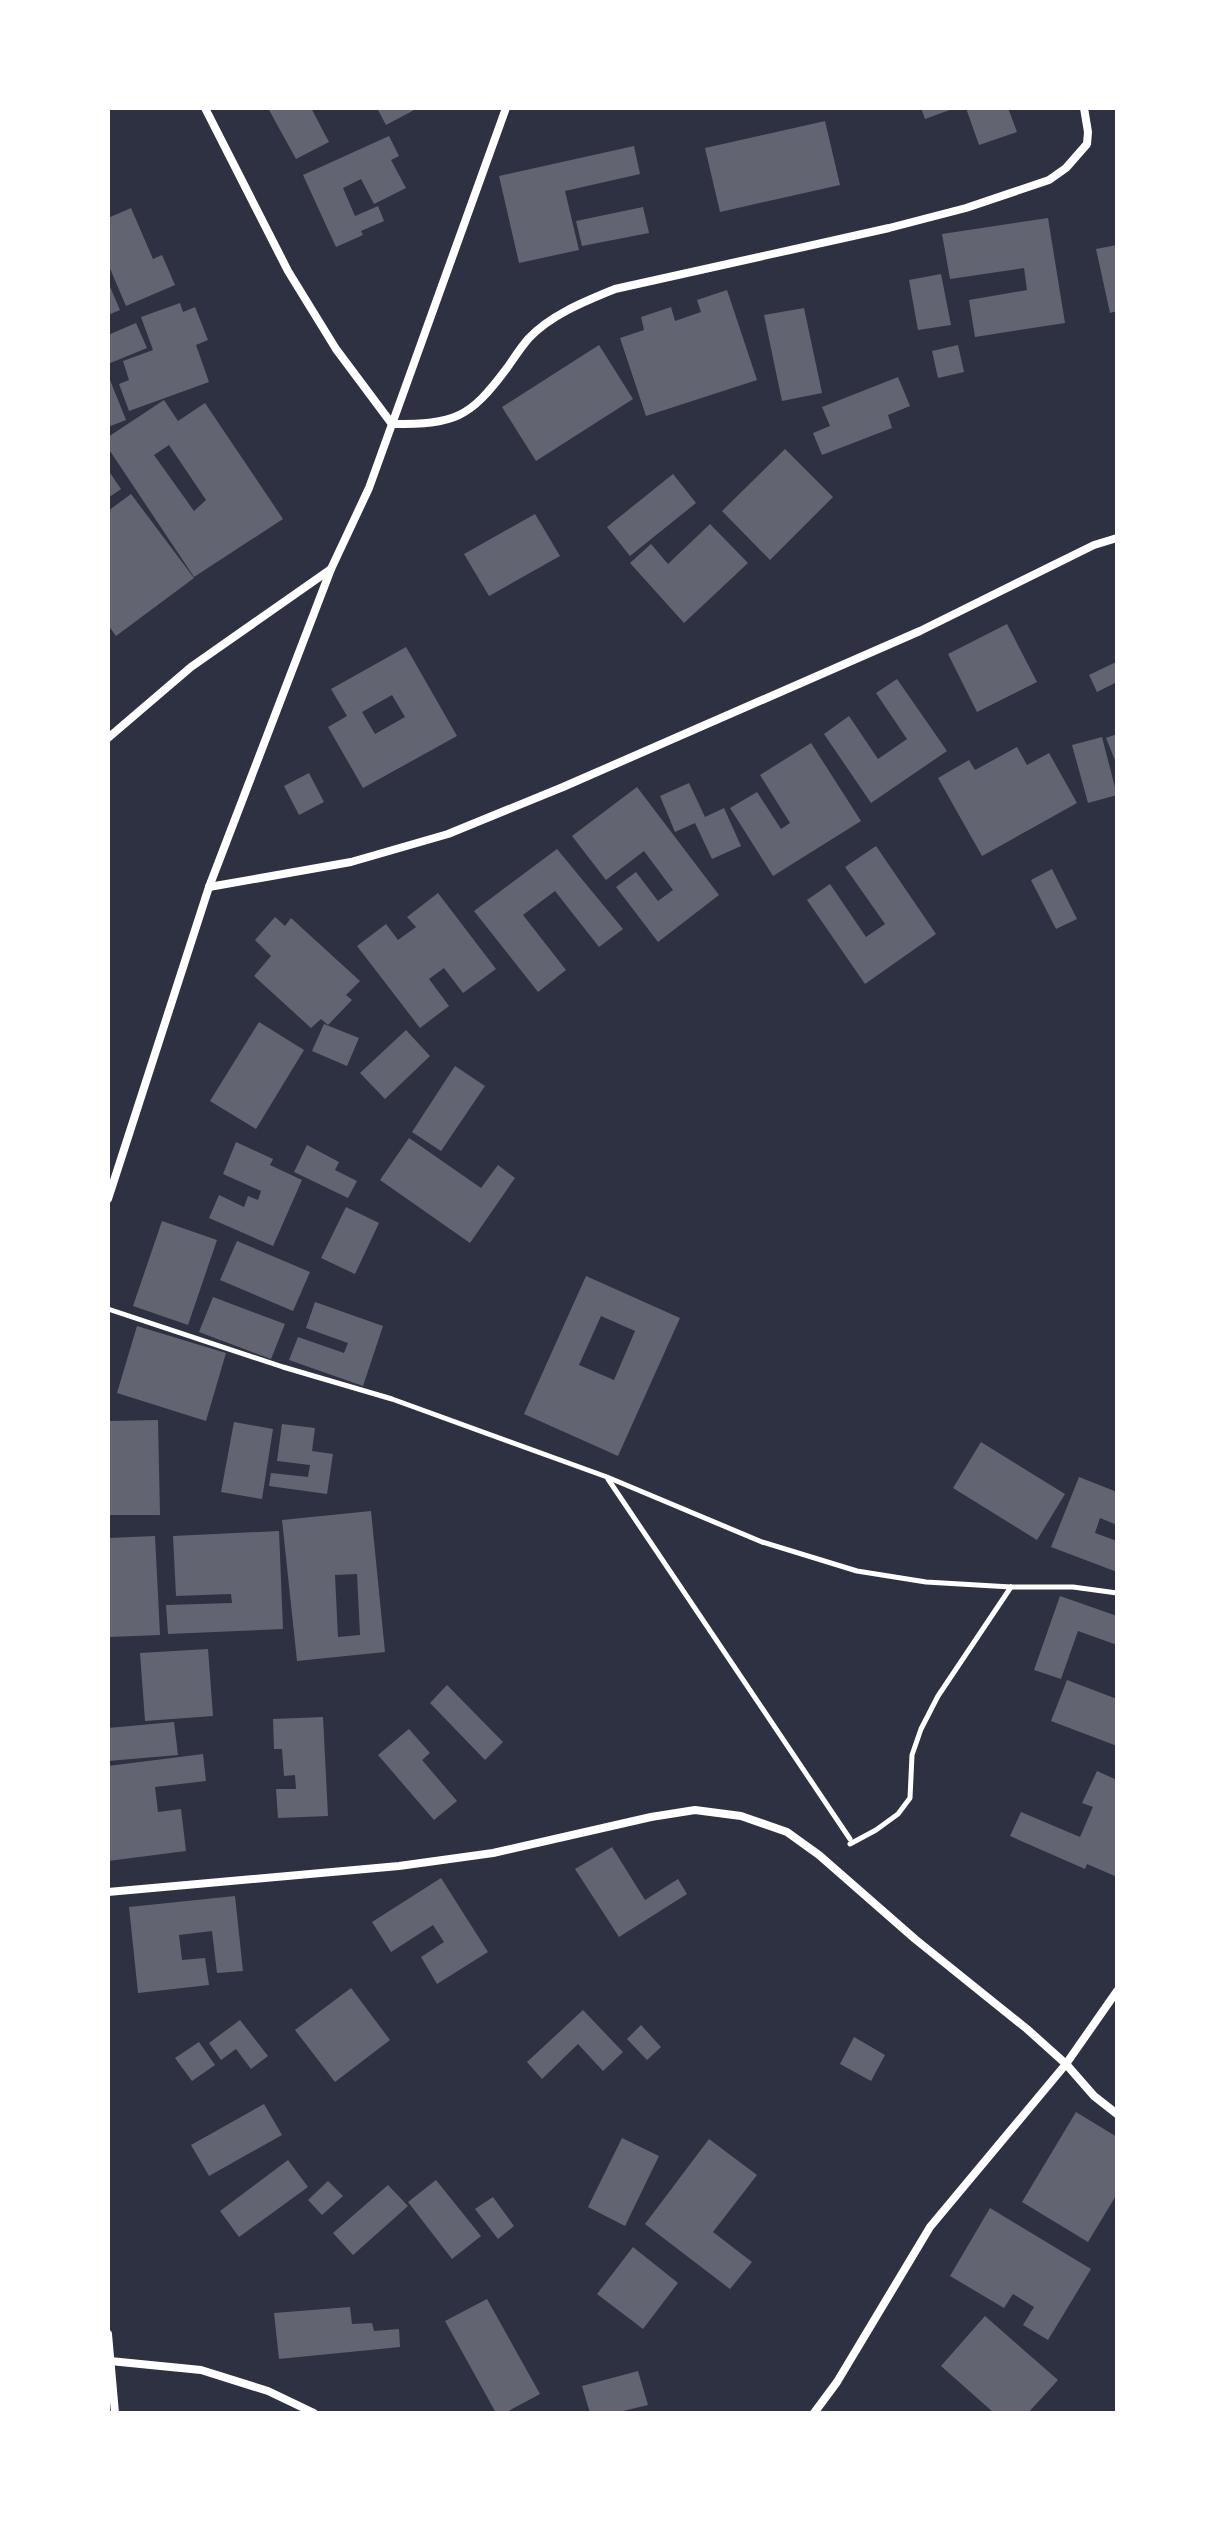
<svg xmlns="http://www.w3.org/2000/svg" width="1225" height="2521" viewBox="0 0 1225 2521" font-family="Arial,sans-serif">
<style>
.building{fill:#626471;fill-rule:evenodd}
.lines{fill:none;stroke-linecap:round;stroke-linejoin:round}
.path{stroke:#fff;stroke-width:5}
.minor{stroke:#fff;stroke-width:8}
</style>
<rect width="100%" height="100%" fill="#2d3142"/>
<g class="building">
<polygon points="268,108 311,108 329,142 296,159"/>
<polygon points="377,108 418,108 386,125"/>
<polygon points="921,108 955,108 925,119"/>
<polygon points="966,108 1008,108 1017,132 979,145"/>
<polygon points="825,121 840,185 720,212 705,148"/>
<polygon points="389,136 399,156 391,160 406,188 374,204 361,179 343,188 355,216 378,206 384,221 361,231 363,235 336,247 303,175"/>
<polygon points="634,146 640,174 565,191 579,250 519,263 499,176"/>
<polygon points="643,207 649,233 582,246 576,221"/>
<polygon points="131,208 153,259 162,255 175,285 126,306 108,264 108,218"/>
<polygon points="1048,218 1065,323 975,337 969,300 1027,290 1024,268 950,279 942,234"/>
<polygon points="1117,245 1117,311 1110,313 1096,249"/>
<polygon points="941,274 951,325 918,330 909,280"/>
<polygon points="108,282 120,310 108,315"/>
<polygon points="727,290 757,380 646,416 620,338 644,330 641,317 671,307 675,321 701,312 697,300"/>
<polygon points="180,303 183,312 195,307 208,340 196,345 209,382 129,411 119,384 129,380 123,361 153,350 141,317"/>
<polygon points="804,308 822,393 782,401 764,315"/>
<polygon points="136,323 147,348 108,364 108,335"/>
<polygon points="599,345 633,399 536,461 502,407"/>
<polygon points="958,345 964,372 938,378 932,351"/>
<polygon points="108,375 126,420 108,427"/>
<polygon points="898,377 910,406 888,415 892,428 822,455 813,433 830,426 822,407"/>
<path d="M164,400L178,421L205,403L283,519L194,577L108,448V437ZM169,445L206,500L194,511L154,455Z"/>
<polygon points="785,449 833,497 770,560 722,511"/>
<polygon points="108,470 121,489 108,498"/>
<polygon points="673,474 696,503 630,556 607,527"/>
<polygon points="131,494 194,578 116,636 108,625 108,511"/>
<polygon points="535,514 560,556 489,596 464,554"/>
<polygon points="710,524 748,563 684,623 630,563 651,544 668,564"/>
<polygon points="1007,624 1037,682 977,712 948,654"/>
<path d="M406,647L457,736L363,788L328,727L347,716L331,689ZM392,695L405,717L375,734L362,712Z"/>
<polygon points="1116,662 1117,682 1097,692 1089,675"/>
<polygon points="897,679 947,751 871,803 824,734 849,716 878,759 907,739 876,693"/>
<polygon points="1117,734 1117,765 1106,738"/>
<polygon points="1102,737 1117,795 1088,803 1072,745"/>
<polygon points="811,743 861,821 773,876 730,808 757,792 781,829 790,823 760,775"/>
<polygon points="1017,747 1027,765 1049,753 1077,803 982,856 938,778 969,760 975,770"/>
<polygon points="309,773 324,802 299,815 284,786"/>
<polygon points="689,783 705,817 724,808 741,846 712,859 695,823 675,832 660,796"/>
<polygon points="637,787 719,895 658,942 616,887 636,872 658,901 673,890 644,851 606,880 572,836"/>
<polygon points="876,846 936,934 865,984 807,900 830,884 866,937 885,924 845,867"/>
<polygon points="557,849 623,929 599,947 555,891 523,915 566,970 538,992 474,911"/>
<polygon points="1052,869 1077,919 1056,929 1031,880"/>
<polygon points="438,893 496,969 463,993 444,968 429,979 449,1006 420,1028 357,946 386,924 398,940 416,927 407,917"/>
<polygon points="275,917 285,926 291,918 360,981 346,995 352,1000 328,1025 321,1019 311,1028 254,976 271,956 255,940"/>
<polygon points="259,1022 304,1050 256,1129 210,1101"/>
<polygon points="324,1024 359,1038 347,1066 312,1051"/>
<polygon points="406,1030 430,1056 385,1099 360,1073"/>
<polygon points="455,1066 485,1086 441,1151 412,1132"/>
<polygon points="409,1138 481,1188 498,1165 515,1178 470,1243 380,1180"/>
<polygon points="236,1142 273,1159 270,1165 302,1180 273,1246 209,1218 219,1195 244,1207 248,1196 258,1200 261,1191 223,1174"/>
<polygon points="307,1145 339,1162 335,1170 357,1181 348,1198 294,1172"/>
<polygon points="346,1207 379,1223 355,1274 321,1258"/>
<polygon points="162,1221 217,1240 188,1325 133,1306"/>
<polygon points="237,1241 310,1272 293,1311 220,1280"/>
<path d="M586,1276L680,1318L618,1456L524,1414ZM601,1316L635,1331L614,1380L579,1365Z"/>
<polygon points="213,1297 285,1324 271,1359 199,1332"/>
<polygon points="315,1302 383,1326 363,1386 289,1360 298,1337 344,1353 348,1343 306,1328"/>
<polygon points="137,1326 226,1353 206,1421 117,1393"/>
<polygon points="158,1420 160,1515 108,1515 108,1421"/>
<polygon points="234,1422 273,1429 262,1499 221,1492"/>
<polygon points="282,1424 315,1428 312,1451 333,1454 327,1494 269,1486 271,1473 308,1477 310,1465 277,1461"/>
<polygon points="981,1442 1065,1494 1037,1540 953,1488"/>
<polygon points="1079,1477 1117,1492 1117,1525 1100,1518 1095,1533 1117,1541 1117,1572 1051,1547"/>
<path d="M371,1511L385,1652L297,1661L282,1520ZM357,1574L360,1635L338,1637L335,1575Z"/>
<polygon points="279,1531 283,1629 168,1634 166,1605 232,1603 231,1594 176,1596 173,1536"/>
<polygon points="155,1536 160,1635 108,1637 108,1538"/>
<polygon points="1060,1596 1117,1616 1117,1645 1078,1631 1061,1679 1034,1670"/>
<polygon points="208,1649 213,1716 145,1721 140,1653"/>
<polygon points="1067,1680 1117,1699 1117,1746 1051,1721"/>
<polygon points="447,1685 503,1742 485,1760 430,1703"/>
<polygon points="323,1717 328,1816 278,1818 276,1789 296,1789 295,1775 284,1776 282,1749 274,1749 273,1719"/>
<polygon points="174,1722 178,1755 108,1761 108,1728"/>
<polygon points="409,1729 430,1753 422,1760 457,1801 434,1820 378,1755"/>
<polygon points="203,1754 206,1781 155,1787 158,1812 181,1809 186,1851 108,1861 108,1766"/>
<polygon points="1097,1771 1117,1780 1117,1877 1087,1864 1085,1869 1010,1836 1021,1812 1080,1837 1093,1807 1082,1803"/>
<polygon points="612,1847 645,1900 678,1879 687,1894 619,1937 575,1869"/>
<polygon points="441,1878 488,1952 437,1984 421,1957 444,1942 433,1925 391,1952 372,1922"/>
<polygon points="235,1896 243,1971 217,1973 212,1931 179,1935 182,1960 205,1958 209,1985 138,1993 129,1907"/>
<polygon points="351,1988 390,2040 335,2082 295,2030"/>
<polygon points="583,2010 623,2052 603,2071 578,2044 542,2079 527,2062"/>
<polygon points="240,2020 268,2056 251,2069 236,2049 221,2060 209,2043"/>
<polygon points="641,2025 661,2047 647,2060 627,2039"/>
<polygon points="854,2037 885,2055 871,2081 840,2064"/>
<polygon points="199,2042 215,2065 192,2081 175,2058"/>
<polygon points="264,2104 282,2135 209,2176 191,2145"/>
<polygon points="1076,2112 1117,2137 1117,2194 1088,2242 1022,2202"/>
<polygon points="622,2138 659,2156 625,2226 588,2207"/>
<polygon points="709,2139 757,2175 713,2232 752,2262 730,2289 645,2224"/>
<polygon points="288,2160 308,2187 239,2237 220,2211"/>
<polygon points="436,2180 481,2236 452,2259 408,2202"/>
<polygon points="328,2181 343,2196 322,2215 308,2200"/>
<polygon points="388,2185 408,2206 353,2255 333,2233"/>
<polygon points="493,2197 514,2226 498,2239 475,2209"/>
<polygon points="990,2208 1091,2269 1048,2340 1023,2325 1034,2307 1013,2294 1004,2308 950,2276"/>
<polygon points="633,2247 678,2283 643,2329 597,2294"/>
<polygon points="487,2299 540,2394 505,2413 496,2413 445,2321"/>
<polygon points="350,2307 352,2324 372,2323 374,2331 399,2329 400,2347 279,2359 274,2313"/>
<polygon points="985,2316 1058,2380 1028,2413 994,2413 941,2366"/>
<polygon points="638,2371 648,2405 615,2413 590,2413 582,2386"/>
</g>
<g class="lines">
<g class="path">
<polyline points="108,1309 283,1367 392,1399 607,1477 762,1542 857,1571 926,1582 1011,1587 1073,1587 1117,1593"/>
<polyline points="608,1479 850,1839"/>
<polyline points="850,1844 876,1830 898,1814 910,1798 912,1755 921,1729 938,1696 1011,1587"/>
</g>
<g class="minor">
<path d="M205,108L288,271L336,349L392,424C455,424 469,419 507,368C514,358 521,347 529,338C552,314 586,301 615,289L889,228L966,208L1049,180L1066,168L1087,144L1088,132L1084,108"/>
<polyline points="108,738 191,667 331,569"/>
<polyline points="209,887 351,862 448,834 563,787 920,631 1094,545 1117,538"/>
<polyline points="108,1199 209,887 331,569 369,488 506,108"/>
<polyline points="108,1892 399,1866 493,1853 651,1817 695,1810 741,1816 787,1832 819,1855 915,1939 1027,2029 1066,2064 1094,2096 1117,2114"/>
<polyline points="108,2334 115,2413"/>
<polyline points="110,2361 201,2370 268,2391 314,2413"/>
<polyline points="814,2413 837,2382 930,2227 1066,2064 1117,1991"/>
</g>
</g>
<rect width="1225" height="2521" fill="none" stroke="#ffffff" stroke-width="220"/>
</svg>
